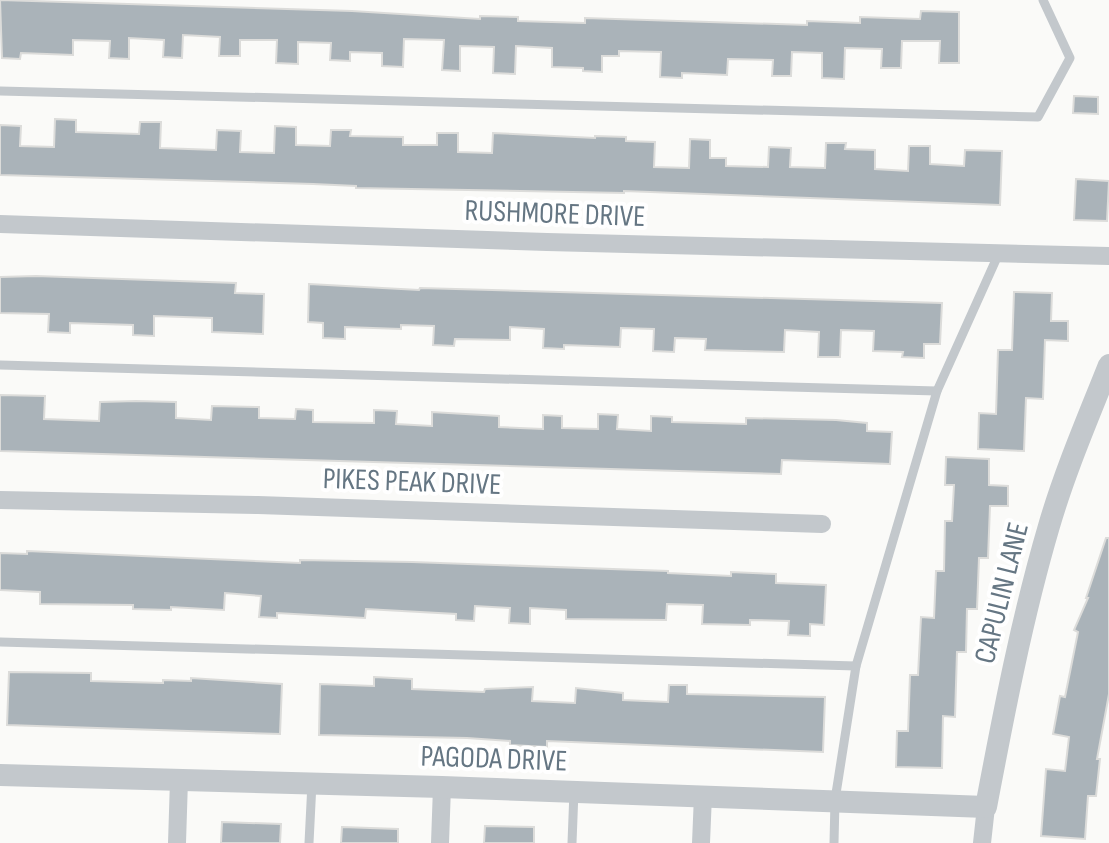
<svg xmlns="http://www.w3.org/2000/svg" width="1109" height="843" viewBox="0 0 1109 843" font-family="'Sofia Sans Condensed',sans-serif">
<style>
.building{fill:#aab3b9;stroke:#dcdcda;stroke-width:2}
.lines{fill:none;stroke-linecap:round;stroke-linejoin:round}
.service{stroke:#c3c8cc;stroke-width:9}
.minor{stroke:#c3c8cc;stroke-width:18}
.tertiary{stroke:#c3c8cc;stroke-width:22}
.labels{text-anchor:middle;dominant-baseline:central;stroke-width:8;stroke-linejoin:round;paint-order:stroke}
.street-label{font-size:30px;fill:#657683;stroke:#fff}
</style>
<rect width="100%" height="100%" fill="#fafaf8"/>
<g class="building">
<polygon points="0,0 352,11 480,19 480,16 518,17 518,21 585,23 585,18 807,25 807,21 860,23 860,17 920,19 921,11 959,12 959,63 939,63 940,41 902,41 901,68 881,68 882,49 845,48 844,79 822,78 822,53 792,52 791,76 772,76 773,60 728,59 727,75 682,73 682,78 660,77 661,52 619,51 619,56 602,56 602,72 583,71 583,68 552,67 552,48 516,46 515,74 493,73 494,47 460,46 460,71 442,70 444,40 404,39 403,67 382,66 382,53 350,52 350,61 330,60 331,43 298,42 298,64 276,63 277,40 240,40 240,56 219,56 220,37 183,35 182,58 163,57 164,40 129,38 129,59 109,58 110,41 73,40 73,55 21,53 20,59 2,58"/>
<polygon points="1074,96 1098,97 1098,114 1073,113"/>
<polygon points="55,119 76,120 76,132 139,134 140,122 161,122 160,148 216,150 217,130 241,131 240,152 274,153 275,126 296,127 296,145 330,146 331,130 351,130 350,136 403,137 403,145 437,145 437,133 458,133 458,152 492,153 493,133 595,138 595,136 626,137 626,141 655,142 654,167 689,168 690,139 710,140 710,158 726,158 726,166 768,167 769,147 791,148 790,167 825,168 826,143 846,143 845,149 875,150 875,169 908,171 909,146 930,146 930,164 964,166 965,150 1002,151 1000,205 624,191 624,193 356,188 356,186 313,184 0,175 0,125 21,126 20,146 54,147"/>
<polygon points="1076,179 1109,181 1107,221 1074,220"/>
<polygon points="36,276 236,283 235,293 264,294 263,334 212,332 212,318 154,316 154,336 133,335 133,325 70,323 70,333 48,332 49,314 0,313 0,277"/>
<polygon points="309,284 419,290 420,288 942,303 940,344 924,344 924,358 902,357 903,352 873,351 874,331 841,330 840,357 818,357 819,332 785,330 784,352 705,350 706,339 675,338 674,352 653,351 654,329 621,328 620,347 564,345 564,349 543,348 544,329 510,327 510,340 455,339 454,346 433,345 434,326 401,325 401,329 345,327 345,339 323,338 323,323 308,322"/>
<polygon points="1014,292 1052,293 1051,321 1068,321 1068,341 1045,340 1043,399 1026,398 1024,451 978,449 979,413 996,414 998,350 1012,350"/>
<polygon points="0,395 45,396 44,419 99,421 100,402 136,401 176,402 176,418 211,420 212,406 259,407 259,418 295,419 296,409 313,410 313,422 374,423 374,410 397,411 396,424 432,426 432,412 499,416 499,427 543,429 543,415 562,416 562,428 598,429 598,414 618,415 617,429 651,431 651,416 672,417 672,422 746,424 746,418 836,420 867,423 867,431 892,432 890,464 782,460 781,474 0,451"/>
<polygon points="946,457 989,459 989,485 1008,486 1008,506 990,506 988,558 979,558 977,609 967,609 966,652 957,652 955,717 943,716 942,768 896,767 897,731 908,731 910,675 918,675 921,617 934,618 936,571 944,571 945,521 952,521 954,485 945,485"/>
<polygon points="1106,538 1109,538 1109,694 1097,759 1100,759 1096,796 1088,796 1085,839 1041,836 1046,769 1065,771 1069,737 1053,734 1060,696 1065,697 1078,632 1074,630 1088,598 1086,598"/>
<polygon points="27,551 300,563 300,560 412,562 668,571 668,573 731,576 731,572 776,574 776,583 826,585 824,625 810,624 810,636 788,635 789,621 750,620 750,625 702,624 703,605 667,604 666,620 566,619 566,610 530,608 530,624 509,623 510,608 475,606 474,621 456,620 456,614 366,609 365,618 277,613 277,618 259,617 261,596 225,593 224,610 171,607 171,610 133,609 133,605 40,604 40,592 0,590 0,553 27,554"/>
<polygon points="9,672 91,673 91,681 163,683 163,680 191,681 191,678 282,684 280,734 7,725"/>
<polygon points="374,677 412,679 412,689 484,692 485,689 533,687 532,701 575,703 576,688 623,693 623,700 668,702 669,685 687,685 687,694 825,697 823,752 547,741 547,747 510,745 510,741 467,738 319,735 320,684 374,686"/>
<polygon points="222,822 281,824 280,843 221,843"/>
<polygon points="485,826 534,827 534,843 484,843"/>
<polygon points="342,827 398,829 398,843 341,843"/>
</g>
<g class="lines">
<g class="service">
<polyline points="0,91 1038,117 1070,58 1043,0"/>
<polyline points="0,365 937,391"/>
<polyline points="0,642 856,666"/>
<polyline points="309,843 312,783"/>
<polyline points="572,843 574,791"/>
<polyline points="834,843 835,800 856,666 937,391 999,253"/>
</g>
<g class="minor">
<polyline points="0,224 547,242 1109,256"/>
<polyline points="0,500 258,505 822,524"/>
<polyline points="177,843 179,780"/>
<polyline points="440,843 442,787"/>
<polyline points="701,843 703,795"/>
<polyline points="982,843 986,807"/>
</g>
<path class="tertiary" d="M0,775L442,787L986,807C1004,712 1022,618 1049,526C1065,471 1088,418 1109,365"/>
</g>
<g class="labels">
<g class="street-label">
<text transform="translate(555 214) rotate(2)">RUSHMORE DRIVE</text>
<text transform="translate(412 482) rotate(2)">PIKES PEAK DRIVE</text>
<text transform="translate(1002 593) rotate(-76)">CAPULIN LANE</text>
<text transform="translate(494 759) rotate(2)">PAGODA DRIVE</text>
</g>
</g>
</svg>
